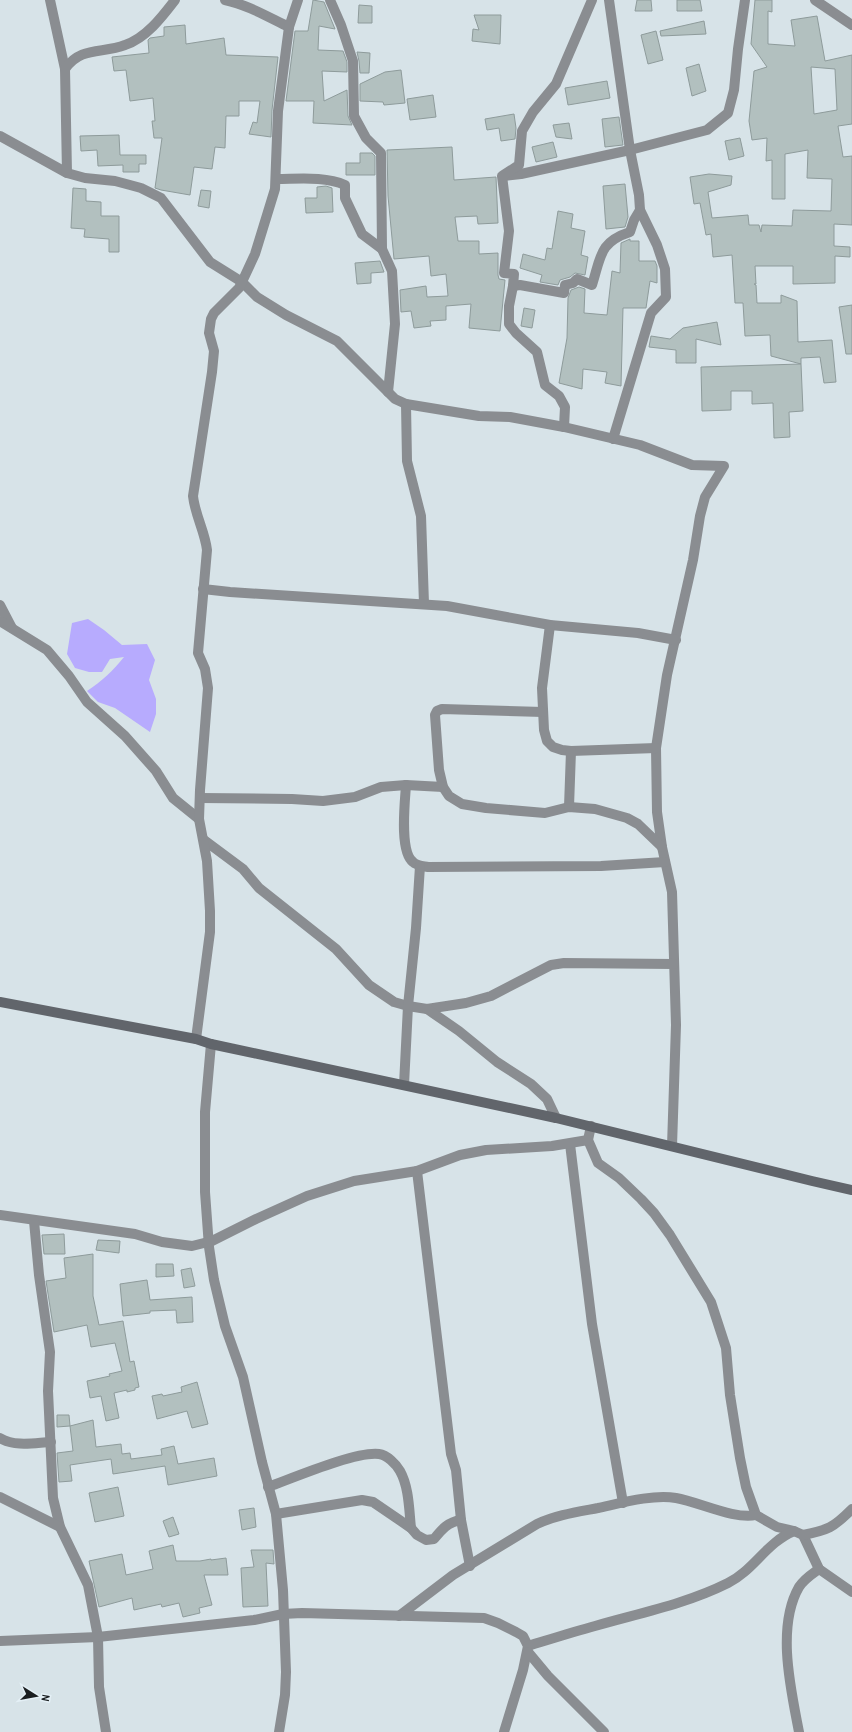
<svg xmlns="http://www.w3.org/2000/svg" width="852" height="1732" viewBox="0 0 852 1732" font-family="'Archivo Narrow',sans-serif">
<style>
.water{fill:#b7abfe}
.building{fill:#b2c0bf;stroke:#8e9b9b;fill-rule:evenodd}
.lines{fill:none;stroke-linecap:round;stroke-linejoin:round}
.street{stroke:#8a8d91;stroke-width:10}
.secondary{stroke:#61656b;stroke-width:10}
</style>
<rect width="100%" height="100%" fill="#d7e3e8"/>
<path class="water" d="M88,619L104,630L122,645L147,644L155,660L149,680L156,699V714L150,732L115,708L98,702L87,691C102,681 113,671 124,657L110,659L102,672H89L75,668L67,654L72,623Z"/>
<g class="building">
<polygon points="313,0 324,2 335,29 319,26 318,50 343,51 347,62 347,72 322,71 324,101 347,90 348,116 352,125 313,123 314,101 286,101 295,31 308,31"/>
<polygon points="637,0 651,0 652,11 635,11"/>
<polygon points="677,0 700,0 702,11 677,11"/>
<path d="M755,0H772V12L768,11V44L795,46L791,20L817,16L825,61L852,55V124L838,126L843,157L852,156V225L834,224V246L850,247V257L835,256V283L793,284V266H755L756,284H754L756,285L757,303H781V295L797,301L798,342L832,340L836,382L824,383L820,357L801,358V364L771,356L770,335L745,336L743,303H735L732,255L713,257L711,234L706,235L700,203L694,204L690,177L709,174L732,176L731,185L708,192L712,218L748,215L749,225H759L761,232L762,225L792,226L793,210L831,211L832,179L807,178L808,150L785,154V199H772V160L766,161L767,138L752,140L749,121L754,71L767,67L751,44ZM811,67L835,69L837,110L814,114Z"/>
<polygon points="359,5 372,6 372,23 358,23"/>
<polygon points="474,15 501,15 500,44 472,41 473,29 479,30"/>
<polygon points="704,21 706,34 661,36 660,31"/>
<polygon points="185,25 186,44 224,38 226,55 278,57 272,110 271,137 249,134 253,122 257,123 260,101 239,101 239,116 226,116 225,148 215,147 212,169 194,167 190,195 161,190 155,188 162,138 154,138 152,121 155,121 153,98 130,101 126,70 114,71 112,57 149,53 148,40 150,38 164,36 164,27"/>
<polygon points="656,31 663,60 648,64 641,35"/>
<polygon points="357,52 370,53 369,73 360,73 359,61"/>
<polygon points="699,64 706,91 692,96 686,68"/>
<polygon points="401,70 405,103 384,105 383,102 360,101 360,84 385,72"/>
<polygon points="607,81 610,98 568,105 565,88"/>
<polygon points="433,95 436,117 410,120 407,99"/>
<polygon points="514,114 516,128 515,139 501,141 499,128 487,130 485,119"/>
<polygon points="619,117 623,145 605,147 602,119"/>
<polygon points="569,123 572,139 556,137 553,125"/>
<polygon points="119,135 120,155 146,155 146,164 139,164 139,172 123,172 123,165 98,166 97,150 81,151 80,136"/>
<polygon points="740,138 744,156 729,160 725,141"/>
<polygon points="553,142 557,157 536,162 532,147"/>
<polygon points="452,147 454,180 496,177 498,223 478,224 477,216 455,217 458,241 479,241 479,254 498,253 498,275 499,279 505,280 500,331 469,328 471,304 446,306 446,320 430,321 431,326 414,328 411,311 401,312 400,290 426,286 427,297 448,296 446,274 431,276 429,256 394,259 388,196 387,150"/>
<polygon points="360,153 372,153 375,156 375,175 346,175 346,163 360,163"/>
<polygon points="625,184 628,217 625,227 606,229 603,186"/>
<polygon points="326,186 332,188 333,212 306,213 305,198 317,198 317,187"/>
<polygon points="73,188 86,189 86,201 101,202 101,216 119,216 119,252 109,252 109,239 84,237 85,229 71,228"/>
<polygon points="201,190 211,191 209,208 198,206"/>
<polygon points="558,211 573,214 571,228 585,231 581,255 588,257 585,275 575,273 570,277 560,280 558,285 540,282 542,275 520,268 523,254 545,260 547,248 552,249"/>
<polygon points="630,239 630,241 639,241 639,261 655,261 657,266 657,283 650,281 646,308 623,308 621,386 605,383 607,372 583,369 582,389 559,383 567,338 568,298 571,290 579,287 585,289 584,313 607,315 612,271 620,273 621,243"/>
<polygon points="380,261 384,272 371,273 371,283 357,284 355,263"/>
<polygon points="852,305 852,354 846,354 839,307"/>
<polygon points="524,308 535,310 532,328 521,326"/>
<polygon points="717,322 721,345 696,339 696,363 676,363 676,350 649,347 651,336 670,339 683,328"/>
<polygon points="801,364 803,411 789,412 790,437 774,438 773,403 752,404 752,391 731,391 731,410 702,411 701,367"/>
<polygon points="64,1234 65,1254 44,1254 42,1235"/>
<polygon points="98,1240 120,1241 119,1253 96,1250"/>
<polygon points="93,1254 93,1296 99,1325 123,1321 130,1362 134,1361 139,1387 135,1388 135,1390 127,1392 127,1390 114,1393 119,1418 106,1421 101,1396 90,1398 87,1381 110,1376 109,1374 122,1371 115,1343 91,1347 87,1325 54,1332 46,1281 66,1278 64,1258"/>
<polygon points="156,1264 173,1264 174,1276 156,1277"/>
<polygon points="191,1268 195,1286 184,1288 181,1270"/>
<polygon points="147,1280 150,1300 192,1297 193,1322 177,1323 176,1310 150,1311 150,1313 123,1316 120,1284"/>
<polygon points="197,1382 208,1424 192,1428 187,1411 157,1419 152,1396 162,1394 163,1396 182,1392 181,1387"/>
<polygon points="57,1415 69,1415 70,1426 57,1427"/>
<polygon points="93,1420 96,1447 121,1444 122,1454 130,1453 131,1459 162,1455 161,1449 174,1446 178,1464 214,1458 217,1476 168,1485 165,1466 113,1474 111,1459 70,1465 72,1481 59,1482 57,1453 73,1451 70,1426"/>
<polygon points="118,1487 124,1516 95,1522 89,1493"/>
<polygon points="254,1508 256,1527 242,1530 239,1510"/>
<polygon points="173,1517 179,1534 169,1537 163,1521"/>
<polygon points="173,1545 176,1561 200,1561 211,1559 211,1560 226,1558 228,1575 204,1575 212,1605 199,1608 200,1613 183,1617 179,1603 162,1607 161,1604 134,1610 132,1598 99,1607 89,1561 122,1554 126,1575 153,1569 149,1551"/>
<polygon points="251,1550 273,1550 274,1564 266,1563 268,1606 243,1607 241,1568 254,1567"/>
</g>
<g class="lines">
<g class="street">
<polyline points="50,0 65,69"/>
<path d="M225,0C248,5 268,17 289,27"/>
<polyline points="330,0 341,25 353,61 354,116 366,138 381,153 382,249 392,271 395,324 388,392"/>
<polyline points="609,0 630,150 639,195 640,210 657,245 665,269 666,297 651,313 613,439"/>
<polyline points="815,0 852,25"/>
<polyline points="0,136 67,173 85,178 115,181 130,185 141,188 161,198 210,262 242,282 257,297 286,315 337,341 395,399 406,404 479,416 510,417 564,427 640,445 692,465 724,466 705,497 700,516 693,560 667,675 656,748 657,812 662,847 672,892 676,1025 672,1146"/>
<path d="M67,173L65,69C81,46 102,54 125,45C146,38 162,17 175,0"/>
<polyline points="504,176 521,174 630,150 707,130 728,113 734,90 738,49 745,0"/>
<path d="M277,179C298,179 325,176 345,185V198L362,234L382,249"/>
<path d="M513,286L520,285L564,293L565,285L573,283L577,279L592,285C601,257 599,242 630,232L634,220L640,210"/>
<polyline points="406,404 407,461 421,516 424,604"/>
<polyline points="564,427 565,407 559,396 545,385 537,352 516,333 509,324 509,306 513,286 514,274 504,273 509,231 502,176 519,165 522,131 533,112 556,84 592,0"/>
<polyline points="203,589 230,592 447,606 550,625 638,633 676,640"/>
<polyline points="0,605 12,628"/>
<polyline points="0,621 47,650 69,676 87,702 125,736 156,771 173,798 199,819"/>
<polyline points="550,625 542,688 544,730 547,741 553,747 562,750 571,751 656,748"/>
<polyline points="543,712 442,709 437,711 435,715 439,770 443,787 449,796 462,804 486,808 545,813 569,807 595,809 627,818 638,824 662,847"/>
<path d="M406,785C405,802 399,851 413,862C417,866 423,866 428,867L601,866L665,862"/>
<polyline points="200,798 292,799 323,801 355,797 381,787 406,785 443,787"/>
<polyline points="569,807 571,751"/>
<polyline points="204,840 243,869 259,888 336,949 369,985 394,1002 408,1006 427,1009 466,1003 491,996 551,965 564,963 674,964"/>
<polyline points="427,1009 459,1031 497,1062 531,1084 547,1099 556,1118"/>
<path d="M196,1039L210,932V911L207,861L199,819L200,790L208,688L205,669L198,653L207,550C205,532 195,515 193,496L212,372L214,351L209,333L211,319L214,313L239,288L242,282L255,254L275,189L278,111L289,27L298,0"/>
<polyline points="211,1044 205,1112 205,1192 209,1247 214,1280 225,1326 243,1377 262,1462 276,1514 283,1590 286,1672 285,1695 279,1732"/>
<polyline points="404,1085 408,1006 416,928 420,866"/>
<polyline points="591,1126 588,1140 598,1163 619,1178 641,1199 654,1213 670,1235 711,1302 726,1348 730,1395 740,1458 746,1487 756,1515 777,1527 794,1531 803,1535 819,1569 852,1592"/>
<polyline points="570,1144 592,1324 623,1503"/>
<polyline points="417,1171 451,1454 456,1470 461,1520 470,1566"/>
<polyline points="0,1215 135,1234 162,1242 192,1246 212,1241 256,1219 307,1196 354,1181 417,1171 460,1155 486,1150 552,1146 588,1140"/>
<polyline points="34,1221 39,1275 50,1352 48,1391 53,1498 60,1527 88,1585 98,1637 99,1687 106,1732"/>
<path d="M0,1438C16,1447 33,1443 51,1442"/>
<path d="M268,1487C293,1478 356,1451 379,1454C387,1455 396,1464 400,1471C409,1487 409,1509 411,1528"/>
<polyline points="0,1497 60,1527"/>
<path d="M276,1514L362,1500L373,1502L411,1528L417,1535L426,1540L434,1539C442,1529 448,1522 461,1520"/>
<path d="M803,1535C828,1530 833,1528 852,1509"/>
<path d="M399,1616L453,1575L537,1524C556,1515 577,1512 598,1508C621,1503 653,1494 676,1498C699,1502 735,1520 756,1515"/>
<polyline points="0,1641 98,1637 254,1620 283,1614 302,1613 484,1618 498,1623 516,1632 523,1636 528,1646 523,1670 504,1732"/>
<path d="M528,1646C551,1639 573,1632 595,1626C640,1613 686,1604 728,1583C753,1571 767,1542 794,1531"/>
<polyline points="528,1652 548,1676 604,1732"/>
<path d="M799,1732C791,1690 776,1627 799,1587C804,1579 812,1574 819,1569"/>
</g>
<polyline class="secondary" points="0,1002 196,1039 211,1044 556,1118 812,1181 852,1190"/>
</g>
<g transform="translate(36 1696) rotate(101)" stroke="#e4f0f6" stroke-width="3" paint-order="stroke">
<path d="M0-3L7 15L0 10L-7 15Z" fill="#1a1e20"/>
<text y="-6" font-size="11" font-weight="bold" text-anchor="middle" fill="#1a1e20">N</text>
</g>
</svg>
